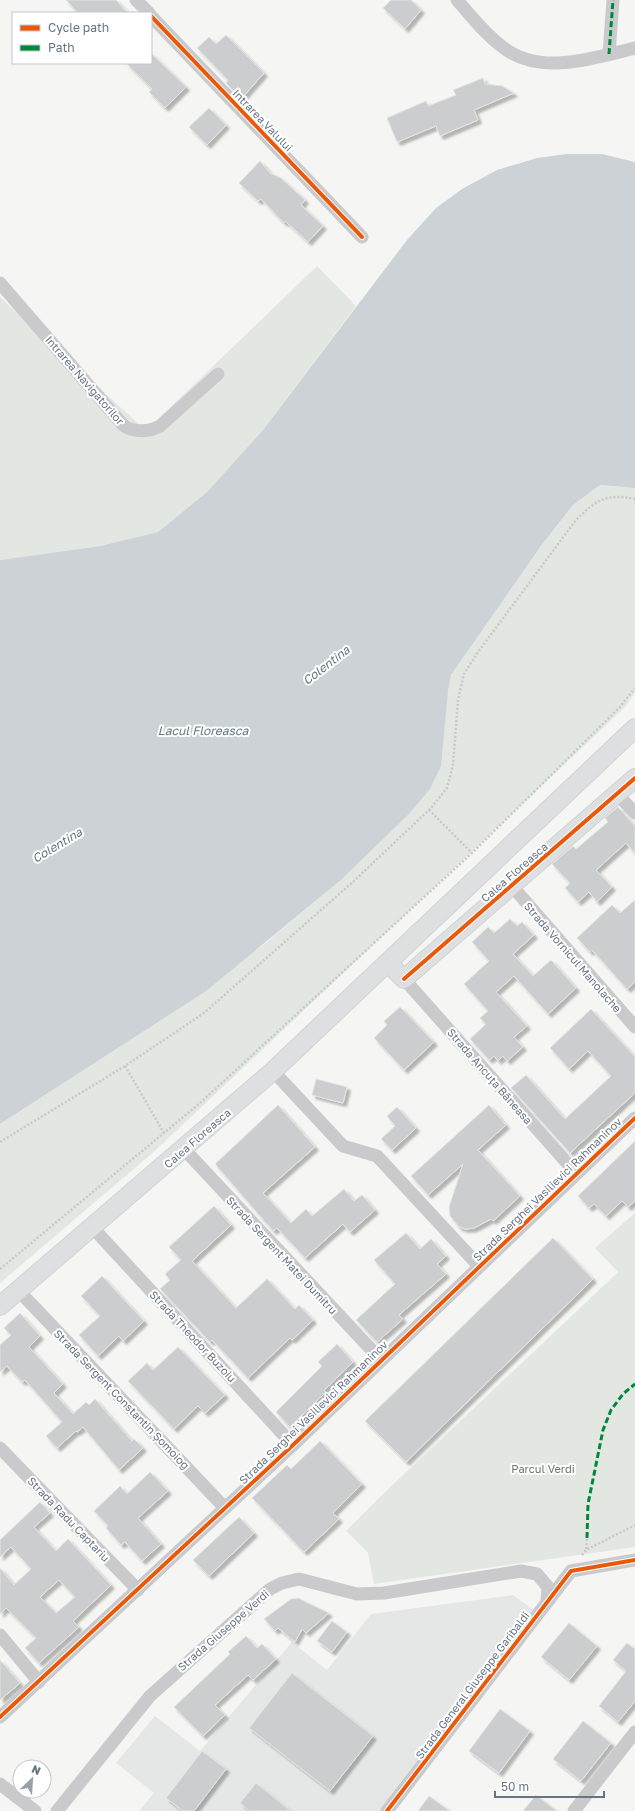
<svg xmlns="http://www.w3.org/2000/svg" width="635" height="1811" viewBox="0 0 635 1811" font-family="'Golos Text',sans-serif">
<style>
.built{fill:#e5e7e7}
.green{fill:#e3e7e2}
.water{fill:#ccd2d6}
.building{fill:#cccdce;stroke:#e4e4e4;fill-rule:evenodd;filter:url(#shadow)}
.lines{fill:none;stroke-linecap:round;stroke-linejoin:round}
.secondary-casing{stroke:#d2d3d4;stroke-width:20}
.path{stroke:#c8c9ca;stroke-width:2.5;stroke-dasharray:2 2;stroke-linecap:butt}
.street{stroke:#cacacc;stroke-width:13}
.secondary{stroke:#dedfe0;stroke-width:18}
.quiet{stroke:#00873e;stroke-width:3;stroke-dasharray:6 3;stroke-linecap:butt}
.cycleway-casing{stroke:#fff;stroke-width:6}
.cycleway{stroke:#e8590c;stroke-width:4}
.labels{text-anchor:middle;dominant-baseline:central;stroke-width:4;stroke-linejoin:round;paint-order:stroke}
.street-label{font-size:11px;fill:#667483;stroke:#fff}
.park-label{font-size:11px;fill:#687b65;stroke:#fff}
.water-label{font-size:12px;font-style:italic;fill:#62767f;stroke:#fff}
</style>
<defs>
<filter id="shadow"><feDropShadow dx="3.5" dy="3.5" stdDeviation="1" flood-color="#0004"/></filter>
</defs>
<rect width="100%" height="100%" fill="#f5f5f4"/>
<polygon class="built" points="513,1595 538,1613 387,1811 139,1811 154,1793 116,1763 155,1716 200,1751 292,1642 327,1670 371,1614"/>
<g class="green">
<polygon points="317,266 356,306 263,430 207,492 158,532 100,546 0,560 0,297 142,427 153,424"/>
<polygon points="600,485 635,488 635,693 625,707 156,1150 0,1283 0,1124 142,1032 263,945 341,880 408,815 448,691 451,675 541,546 573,505"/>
<polygon points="635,1213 635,1547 374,1584 368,1553 346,1531 382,1495 618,1272 595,1248"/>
</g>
<polygon class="water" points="567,154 602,154 635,162 635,488 600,485 573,505 541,546 451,675 448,691 441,766 430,789 408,815 341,880 206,991 0,1124 0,560 100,546 158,532 207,492 263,430 407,240 436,208 462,189 497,170 537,158"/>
<g class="building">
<polygon points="66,0 116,0 128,13 78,13"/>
<polygon points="391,0 411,0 421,10 405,29 383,8"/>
<polygon points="226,35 264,73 241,99 226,83 228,80 197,48 209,37 216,44"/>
<polygon points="151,53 186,87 165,108 149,92 152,89 126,63 151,63"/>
<polygon points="483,78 485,84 502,86 514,93 474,110 478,120 440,136 436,126 397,142 387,118 426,101 428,106 456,95 453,90"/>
<polygon points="209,108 226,125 207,145 189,127"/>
<polygon points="260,161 270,173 281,178 305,200 301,205 323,226 308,242 285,221 284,223 261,199 258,201 239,183"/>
<polygon points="618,807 635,826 635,853 626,843 596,870 612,887 597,902 589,892 578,902 565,888 570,883 552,864 573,846 576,849 608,822 605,818"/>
<polygon points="635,900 635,982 627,989 592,950 590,952 577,938 612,905 620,913"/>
<polygon points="510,919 517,926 522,922 534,935 513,954 533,976 551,960 576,988 548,1014 514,976 496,992 527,1026 514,1037 523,1047 507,1061 503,1056 498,1061 494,1056 489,1060 470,1039 486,1024 480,1018 488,1011 464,984 489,961 472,942 488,927 494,933"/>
<polygon points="400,1007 434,1042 404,1070 374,1038 387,1025 384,1021"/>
<polygon points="591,1009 635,1057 635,1093 570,1153 511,1088 526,1075 565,1119 611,1076 588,1051 569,1069 550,1048"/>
<polygon points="316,1079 347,1087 343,1103 312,1095"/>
<polygon points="278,1105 315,1147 263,1193 291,1223 306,1209 312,1216 344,1189 354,1201 362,1195 375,1210 350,1232 343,1224 305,1258 277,1228 273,1231 215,1164"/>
<polygon points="489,1105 506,1125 478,1150 520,1196 493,1221 491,1219 474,1228 466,1229 459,1227 450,1216 449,1207 463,1164 428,1195 411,1176"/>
<polygon points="397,1107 416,1128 392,1150 381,1139 395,1126 387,1116"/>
<polygon points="635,1141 635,1201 628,1207 622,1201 606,1216 594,1204 589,1208 578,1196"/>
<polygon points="214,1206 231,1225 192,1261 236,1308 267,1279 295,1309 299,1305 313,1320 292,1340 290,1338 248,1378 212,1340 210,1342 160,1289 170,1280 165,1274 181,1260 169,1247"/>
<polygon points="406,1233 420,1249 431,1239 446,1256 437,1264 446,1274 399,1315 403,1319 377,1342 356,1320 395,1284 374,1260"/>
<polygon points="553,1238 593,1279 406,1462 365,1421"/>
<polygon points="102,1276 144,1321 123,1341 119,1336 98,1356 79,1335 100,1316 81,1296"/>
<polygon points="20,1313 40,1336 29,1347 63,1384 54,1393 73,1414 86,1402 89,1405 95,1399 132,1441 134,1439 143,1448 119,1470 83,1427 77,1432 76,1431 57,1448 46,1436 62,1422 25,1380 22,1382 7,1366 0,1372 0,1345 11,1335 4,1328"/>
<polygon points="337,1344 353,1362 324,1390 326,1392 290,1427 276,1412 322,1366 318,1362"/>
<polygon points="178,1347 225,1395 205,1413 198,1406 174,1429 128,1381 147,1363 153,1370"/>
<polygon points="320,1441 362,1484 333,1513 339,1519 304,1552 252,1498 287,1465 291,1469"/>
<polygon points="150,1472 168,1491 138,1518 161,1544 142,1561 125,1542 121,1545 106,1528 108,1526 94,1511 120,1486 127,1494"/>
<path d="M40,1502L50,1513L34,1527L56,1551L68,1539L111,1585L73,1621L79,1627L39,1663L25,1648L36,1638L6,1608L0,1614V1568L14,1585L31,1569L11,1547L0,1557V1540ZM59,1580L75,1597L56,1613L40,1597Z"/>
<polygon points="239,1517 254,1533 209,1576 193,1560"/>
<polygon points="298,1598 329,1613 306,1633 302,1629 295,1642 278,1628 275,1631 264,1619 291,1599"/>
<polygon points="332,1621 347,1632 332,1652 317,1641"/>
<polygon points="569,1623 597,1646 569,1680 541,1657"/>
<polygon points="246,1636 257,1648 262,1644 276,1659 253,1680 248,1675 215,1705 225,1715 203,1736 174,1707 230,1654 228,1652"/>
<polygon points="627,1643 635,1649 635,1701 618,1722 599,1706 626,1671 613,1660"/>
<polygon points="0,1660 20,1683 0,1700"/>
<polygon points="292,1673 373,1736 330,1791 249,1728"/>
<polygon points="500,1709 530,1731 499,1773 469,1751"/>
<polygon points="583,1721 611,1743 581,1781 553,1759"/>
<polygon points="202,1751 226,1769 194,1811 183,1811 166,1798"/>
<polygon points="256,1783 291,1811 250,1811 240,1803"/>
<polygon points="536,1795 557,1811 523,1811"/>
<polygon points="429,1796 450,1811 418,1811"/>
</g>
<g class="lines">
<defs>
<g id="secondary">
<polyline points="388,963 404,979 635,778"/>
<polyline points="0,1306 273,1071 635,728"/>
</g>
</defs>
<use href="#secondary" class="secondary-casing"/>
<g class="path">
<polyline points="429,810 472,853"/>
<polyline points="125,1066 164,1133"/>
<path d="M0,1142L125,1066L204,1013L354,881L432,807L447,788L453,765L458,700L464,674L478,652L576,520C596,500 606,493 635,499"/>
<polyline points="0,1269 200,1103 472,853 620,707 635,688"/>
<polyline points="586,1549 587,1538"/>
<polyline points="582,1555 586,1550 635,1525"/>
</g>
<g class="street">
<polyline points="136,0 149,13"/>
<path d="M457,0C472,17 486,35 504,48C541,76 594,58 635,48"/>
<polyline points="151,16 362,237"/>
<polyline points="609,54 613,0"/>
<path d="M0,283L123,425C133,433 149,432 160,426L218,374"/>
<polyline points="617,794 635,813"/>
<polyline points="512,886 635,1027"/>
<polyline points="404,979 576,1173"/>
<polyline points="273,1071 343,1146 377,1156 479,1266"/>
<polyline points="184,1149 381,1360"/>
<polyline points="93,1228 293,1445"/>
<polyline points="19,1291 225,1508"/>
<polyline points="0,1448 138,1590"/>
<polyline points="0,1635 39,1682"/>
<polyline points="0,1717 293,1445 635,1118"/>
<polyline points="0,1784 35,1811"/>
<polyline points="57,1811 150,1696 270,1589 282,1583 299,1579 357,1594 384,1593 521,1571 537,1574 548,1587 547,1601"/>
<polyline points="387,1811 571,1571 635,1560"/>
<polyline points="574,1811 635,1732"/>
</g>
<use href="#secondary" class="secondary"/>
<g class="quiet">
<polyline points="609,54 613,0"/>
<polyline points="587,1538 588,1504 603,1430 611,1410 623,1394 635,1384"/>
</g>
<defs>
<g id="cycleway">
<polyline points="151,16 362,237"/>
<polyline points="404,979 635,778"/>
<polyline points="0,1717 293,1445 635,1118"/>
<polyline points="387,1811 571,1571 635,1560"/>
</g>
</defs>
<use href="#cycleway" class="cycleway-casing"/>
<use href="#cycleway" class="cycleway"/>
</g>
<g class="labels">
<g class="street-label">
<text transform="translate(263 120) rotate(46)">Intrarea Valului</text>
<text transform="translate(85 380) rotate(49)">Intrarea Navigatorilor</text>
<text transform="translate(514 872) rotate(-41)">Calea Floreasca</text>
<text transform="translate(573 957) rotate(49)">Strada Vornicul Manolache</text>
<text transform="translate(490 1076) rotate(49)">Strada Ancuța Băneasa</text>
<text transform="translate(197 1138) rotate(-41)">Calea Floreasca</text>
<text transform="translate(547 1189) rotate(-44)">Strada Serghei Vasilievici Rahmaninov</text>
<text transform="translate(282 1255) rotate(47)">Strada Sergent Matei Dumitru</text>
<text transform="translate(193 1336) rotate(47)">Strada Theodor Buzoiu</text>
<text transform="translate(122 1399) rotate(46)">Strada Sergent Constantin Șomoiog</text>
<text transform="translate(313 1412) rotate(-44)">Strada Serghei Vasilievici Rahmaninov</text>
<text transform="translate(69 1519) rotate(46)">Strada Radu Captariu</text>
<text transform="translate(223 1630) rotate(-41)">Strada Giuseppe Verdi</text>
<text transform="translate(472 1685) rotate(-53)">Strada General Giuseppe Garibaldi</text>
</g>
<g class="park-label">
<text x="543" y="1468">Parcul Verdi</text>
</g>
<g class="water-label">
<text transform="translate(326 665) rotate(-38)">Colentina</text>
<text x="203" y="730">Lacul Floreasca</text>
<text transform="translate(57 845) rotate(-31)">Colentina</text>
</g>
</g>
<rect x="12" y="12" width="140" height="52" fill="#ffffff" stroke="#c2c7cd"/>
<rect x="20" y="25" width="20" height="6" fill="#e8590c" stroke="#c2c7cd"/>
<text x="48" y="32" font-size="12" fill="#667483">Cycle path</text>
<rect x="20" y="45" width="20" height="6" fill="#00873e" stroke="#c2c7cd"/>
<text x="48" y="52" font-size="12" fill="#667483">Path</text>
<g transform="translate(32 1779) rotate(25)"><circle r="19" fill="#ffffff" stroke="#c2c7cd"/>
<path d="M0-3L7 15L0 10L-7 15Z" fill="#98a1ab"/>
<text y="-6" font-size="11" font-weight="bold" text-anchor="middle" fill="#667483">N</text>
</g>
<path d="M495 1791v6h109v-6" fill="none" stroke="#667483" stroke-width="2"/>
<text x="501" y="1791" font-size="12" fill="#667483" stroke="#ffffff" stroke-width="3" paint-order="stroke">50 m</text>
</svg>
